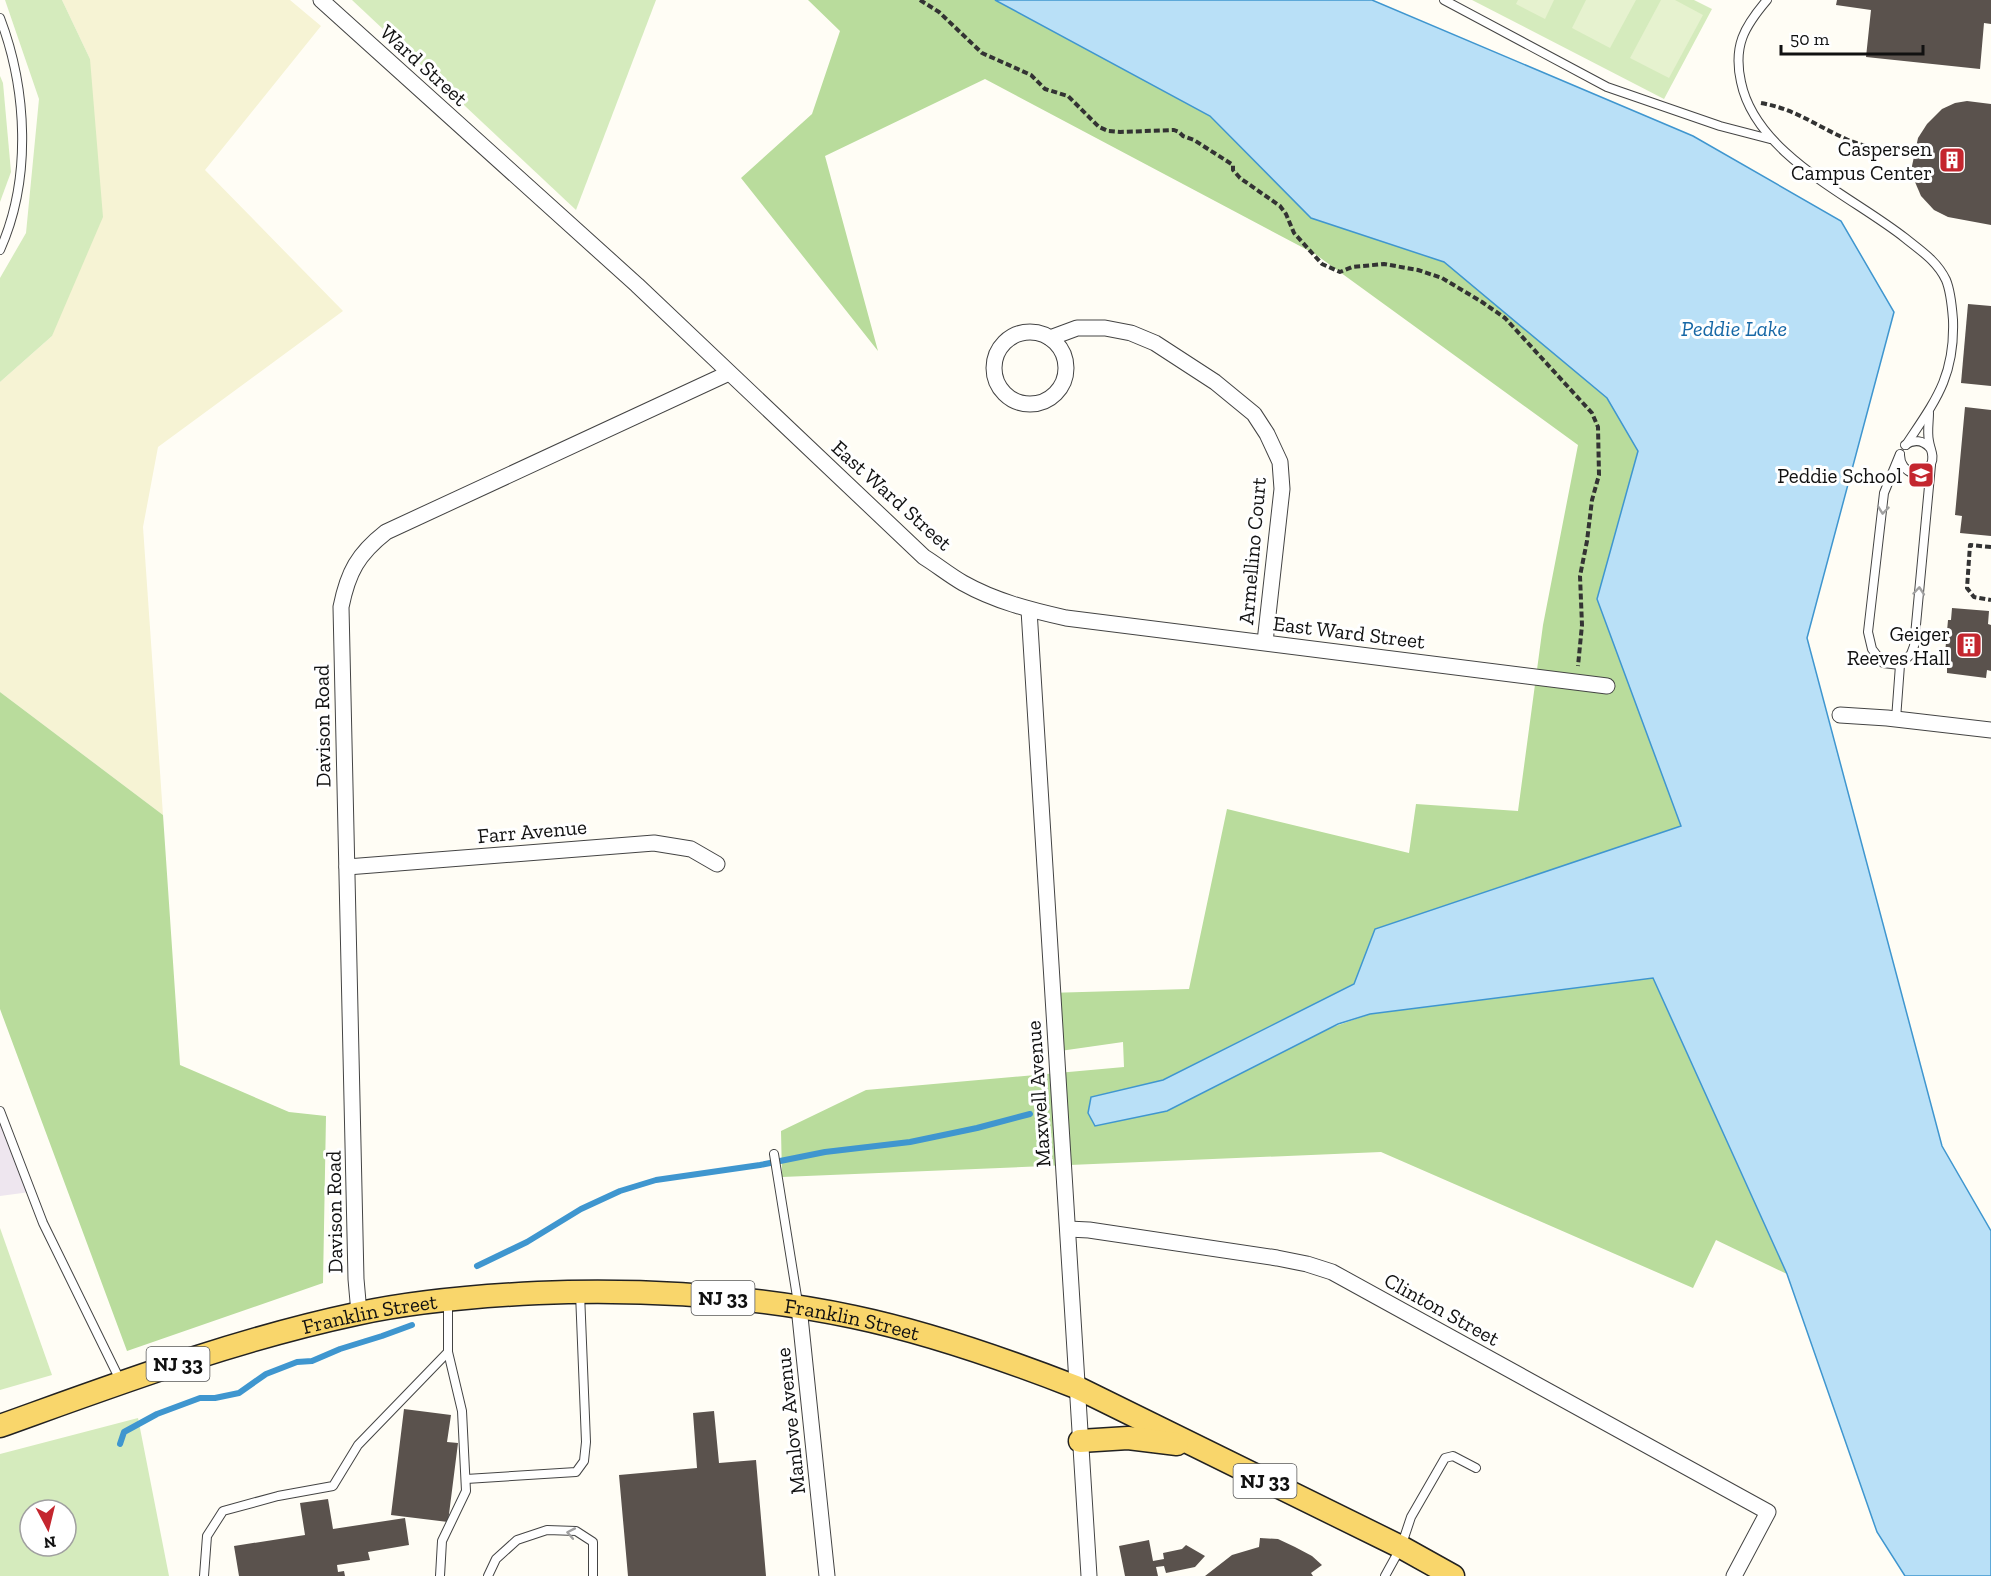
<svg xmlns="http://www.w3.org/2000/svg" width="1991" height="1576" viewBox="0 0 1991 1576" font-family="'Zilla Slab',serif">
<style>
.industrial{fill:#eee6ef}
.farmland{fill:#f6f3d4}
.green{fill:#d5ebbd;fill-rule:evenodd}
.forest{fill:#b9dc9c}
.pitch{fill:#e6f2cf}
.water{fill:#b9e0f7;stroke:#3f96cf;stroke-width:1.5}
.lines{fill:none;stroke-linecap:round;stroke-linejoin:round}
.stream{stroke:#3f96cf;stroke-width:6}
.building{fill:#5a524d}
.service-casing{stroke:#444;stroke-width:10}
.minor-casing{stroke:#444;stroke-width:17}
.primary-casing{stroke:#222;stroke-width:25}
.path{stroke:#333;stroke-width:4;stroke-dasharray:6 3;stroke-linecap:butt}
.service{stroke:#fff;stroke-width:8}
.minor{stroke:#fff;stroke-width:15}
.primary{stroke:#f9d66b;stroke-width:22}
.oneway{stroke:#a0a0a0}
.labels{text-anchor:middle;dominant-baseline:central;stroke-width:6;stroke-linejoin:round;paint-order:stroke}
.shield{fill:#fff;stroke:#585858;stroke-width:1.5}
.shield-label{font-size:20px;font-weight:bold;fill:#111}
.street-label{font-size:21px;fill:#111;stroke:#fff}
.poi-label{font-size:21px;fill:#111;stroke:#fff;text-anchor:end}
.water-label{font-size:22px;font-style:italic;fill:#1768a6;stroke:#fff}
</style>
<rect width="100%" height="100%" fill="#fffdf5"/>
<polygon class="industrial" points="0,1124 30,1192 0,1196"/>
<polygon class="farmland" points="62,0 290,0 321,26 205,170 343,311 158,447 143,527 163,815 0,692 0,382 52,336 90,59"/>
<g class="green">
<polygon points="5,0 62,0 90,59 103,217 52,336 0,382 0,278 26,233 39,99"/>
<polygon points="352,0 656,0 576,210"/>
<polygon points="1472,0 1694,0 1712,9 1664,99"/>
<polygon points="0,76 3,83 11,172 0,202"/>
<polygon points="0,1228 52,1375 0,1390"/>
<path d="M138,1418L169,1576H0V1454ZM30,1510H66V1546H30Z"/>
</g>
<g class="forest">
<polygon points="808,0 995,0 1210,116 1311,218 1444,261 1607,398 1638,451 1597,599 1682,827 1375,929 1355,984 1163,1080 1091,1097 1088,1113 1370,1014 1653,978 1787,1274 1716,1240 1693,1288 1381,1152 782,1177 781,1131 866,1090 1124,1067 1123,1042 1053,1052 1047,993 1189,989 1227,809 1409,853 1416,804 1518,811 1543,625 1578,445 1315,254 985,79 825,156 878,351 741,178 812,114 840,31"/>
<polygon points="0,692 163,815 180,1065 289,1112 326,1116 323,1283 127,1351 0,1009"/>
</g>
<g class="pitch">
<polygon points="1518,0 1554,0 1545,19 1516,4"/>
<polygon points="1586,0 1636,0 1610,48 1572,28"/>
<polygon points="1661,0 1675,0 1703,15 1669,78 1630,58"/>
</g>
<polygon class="water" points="995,0 1372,0 1693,136 1841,221 1894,312 1807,638 1942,1146 1991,1231 1991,1576 1905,1576 1877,1532 1787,1274 1653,978 1370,1014 1338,1024 1167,1111 1095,1126 1088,1113 1091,1097 1163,1080 1354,984 1375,929 1681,826 1597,599 1638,451 1607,398 1444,262 1311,218 1210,116"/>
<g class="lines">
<g class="stream">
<polyline points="477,1266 527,1242 581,1209 620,1191 656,1180 760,1165 825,1152 910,1142 977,1128 1030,1114"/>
<polyline points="120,1444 124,1432 157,1414 200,1398 215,1398 239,1393 266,1374 297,1362 312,1361 340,1349 382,1336 412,1325"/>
</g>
</g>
<g class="building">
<polygon points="1837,0 1991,0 1991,24 1984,23 1980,69 1866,57 1871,10 1836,5"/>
<polygon points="1967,101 1991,104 1991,225 1948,217 1934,210 1921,196 1915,182 1912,166 1918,138 1927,124 1942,109 1955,103"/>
<polygon points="1968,304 1991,306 1991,386 1961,383"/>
<polygon points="1965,407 1991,410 1991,536 1960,533 1962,516 1955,515"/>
<polygon points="1952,608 1989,611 1988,624 1991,625 1991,671 1987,670 1986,678 1947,673 1947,665 1944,665 1948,620 1951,620"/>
<polygon points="404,1409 451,1415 447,1442 458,1443 448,1522 391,1515"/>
<polygon points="714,1411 719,1463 756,1460 766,1576 628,1576 619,1475 697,1468 693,1413"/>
<polygon points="328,1499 333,1529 405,1518 409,1545 368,1552 370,1560 337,1565 338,1572 344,1571 345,1576 239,1576 234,1546 305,1535 300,1503"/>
<polygon points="1260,1538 1278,1539 1295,1547 1312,1556 1322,1565 1311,1573 1313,1576 1205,1576 1232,1555 1259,1547"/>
<polygon points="1149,1540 1153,1561 1164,1559 1163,1553 1182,1549 1186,1545 1205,1556 1195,1567 1166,1573 1164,1566 1156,1567 1158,1576 1125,1576 1119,1546"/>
</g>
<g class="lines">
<defs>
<g id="service">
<polyline points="1444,0 1607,87 1720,126 1770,139"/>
<path d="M1767,0C1744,27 1733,46 1741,82C1756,155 1852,196 1905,238C1921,251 1937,261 1946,280C1951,292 1952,307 1953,320C1955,377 1935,401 1906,445"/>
<path d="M0,18C27,89 32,179 0,250"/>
<path d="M1905,445C1914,439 1923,440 1930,448"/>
<polyline points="1900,454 1884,493 1868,632 1872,649 1883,663 1900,665"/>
<path d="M1900,455C1900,473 1923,482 1931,464C1935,456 1930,449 1929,441C1927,432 1929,422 1929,413"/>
<polyline points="1896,719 1900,665 1911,654 1914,646 1931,465"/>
<polyline points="0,1111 43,1223 120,1380"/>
<polyline points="774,1154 798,1303"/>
<polyline points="466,1479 576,1472 584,1461 586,1442 580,1293"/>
<polyline points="204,1576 207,1536 223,1511 278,1496 333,1486 358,1445 448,1352 448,1301"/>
<polyline points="440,1576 442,1541 466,1491 462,1411 448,1352"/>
<polyline points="488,1576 496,1559 517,1540 547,1530 576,1531 593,1542 593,1576"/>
<polyline points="1385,1576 1401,1547 1411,1517 1445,1458 1453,1456 1476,1468"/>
</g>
<g id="minor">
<path d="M321,0L637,285L924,557C937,565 949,575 963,583C995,601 1030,610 1066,618L1607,686"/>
<circle cx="1030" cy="368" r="36"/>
<polyline points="1050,338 1077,328 1105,328 1131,333 1155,343 1215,382 1254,414 1267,434 1280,462 1282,489 1265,642"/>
<polyline points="1029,610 1089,1576"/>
<polyline points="1840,715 1887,718 1991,730"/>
<polyline points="347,867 654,843 691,849 717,864"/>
<polyline points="1068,1229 1089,1230 1277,1258 1307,1264 1332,1272 1768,1512 1734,1576"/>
<polyline points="799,1307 827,1576"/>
<path d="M359,1313L356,1279L341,607C348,572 358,554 386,532L729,373"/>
</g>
<g id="primary">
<path id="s1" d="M0,1426C117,1384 234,1340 356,1314C415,1301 477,1296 538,1293C643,1289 750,1295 854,1317C930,1333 1004,1359 1076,1387L1401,1547L1453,1576"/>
<polyline points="1080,1441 1128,1438 1177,1444"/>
</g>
</defs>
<use href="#service" class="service-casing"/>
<use href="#minor" class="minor-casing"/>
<use href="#primary" class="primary-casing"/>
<g class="path">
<polyline points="920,0 939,12 982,53 1031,75 1045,89 1068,96 1099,127 1108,131 1120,132 1174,130 1179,132 1183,136 1194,140 1233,165 1233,170 1240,178 1280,206 1286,214 1294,233 1322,264 1340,272 1352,267 1384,264 1418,270 1442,278 1482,302 1505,318 1592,413 1598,427 1599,475 1592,500 1587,541 1580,576 1582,625 1578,666"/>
<path d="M1761,103C1795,109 1815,125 1846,139C1866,148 1888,150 1909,154"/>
<polyline points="1991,547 1970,545 1967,588 1974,597 1991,600"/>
</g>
<use href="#service" class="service"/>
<use href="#minor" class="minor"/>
<use href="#primary" class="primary"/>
</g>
<defs><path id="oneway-chevron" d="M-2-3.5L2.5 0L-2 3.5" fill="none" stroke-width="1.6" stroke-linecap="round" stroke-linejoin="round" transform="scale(1.5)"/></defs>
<g class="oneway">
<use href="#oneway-chevron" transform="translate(1883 510) rotate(96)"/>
<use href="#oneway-chevron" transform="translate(1919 591) rotate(-85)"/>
<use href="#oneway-chevron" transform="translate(571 1533) rotate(-169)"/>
</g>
<defs>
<symbol id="building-square" viewBox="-11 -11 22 22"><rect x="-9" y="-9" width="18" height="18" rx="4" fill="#c4262e" stroke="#fff"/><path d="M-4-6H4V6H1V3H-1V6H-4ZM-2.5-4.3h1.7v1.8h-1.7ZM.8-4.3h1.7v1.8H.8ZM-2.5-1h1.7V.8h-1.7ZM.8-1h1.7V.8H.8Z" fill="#fff"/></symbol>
<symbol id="school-square" viewBox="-11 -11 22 22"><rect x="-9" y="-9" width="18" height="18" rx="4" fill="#c4262e" stroke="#fff"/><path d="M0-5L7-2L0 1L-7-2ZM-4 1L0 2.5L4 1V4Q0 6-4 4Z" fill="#fff"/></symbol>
</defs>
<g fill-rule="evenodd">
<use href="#building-square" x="1937" y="145" width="30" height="30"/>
<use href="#school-square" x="1906" y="460" width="30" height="30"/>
<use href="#building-square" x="1954" y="630" width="30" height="30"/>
</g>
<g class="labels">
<g class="shield">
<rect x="691.5" y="1281" width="63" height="34" rx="4.5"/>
<rect x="146.5" y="1347" width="63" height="34" rx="4.5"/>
<rect x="1233.5" y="1464" width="63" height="34" rx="4.5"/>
</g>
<g class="shield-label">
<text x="723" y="1298">NJ 33</text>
<text x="178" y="1364">NJ 33</text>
<text x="1265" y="1481">NJ 33</text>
</g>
<g class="street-label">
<text transform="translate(424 65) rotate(42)">Ward Street</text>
<text transform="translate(892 495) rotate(42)">East Ward Street</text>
<text transform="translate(1252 551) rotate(-85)">Armellino Court</text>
<text transform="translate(1349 632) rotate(7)">East Ward Street</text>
<text transform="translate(322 726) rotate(-91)">Davison Road</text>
<text transform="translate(532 831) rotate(-5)">Farr Avenue</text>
<text transform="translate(1038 1094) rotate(-94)">Maxwell Avenue</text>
<text transform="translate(334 1212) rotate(-91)">Davison Road</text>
<text transform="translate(1442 1309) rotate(29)">Clinton Street</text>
<text stroke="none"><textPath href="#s1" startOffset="387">Franklin Street</textPath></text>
<text stroke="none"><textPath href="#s1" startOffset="873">Franklin Street</textPath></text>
<text transform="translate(790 1421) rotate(-96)">Manlove Avenue</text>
</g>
<g class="poi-label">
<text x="1932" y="148">Caspersen<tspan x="1932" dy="24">Campus Center</tspan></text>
<text x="1902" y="475">Peddie School</text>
<text x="1950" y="633">Geiger<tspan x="1950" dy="24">Reeves Hall</tspan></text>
</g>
<g class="water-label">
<text x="1734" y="328">Peddie Lake</text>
</g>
</g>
<g transform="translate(48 1528) rotate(173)"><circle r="28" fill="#ffffff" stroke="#a0a0a0" stroke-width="1.5"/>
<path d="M0-4.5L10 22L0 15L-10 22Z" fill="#c4262e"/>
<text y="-9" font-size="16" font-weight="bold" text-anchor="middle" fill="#111111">N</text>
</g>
<path d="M1781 45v9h142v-9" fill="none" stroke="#111111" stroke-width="3"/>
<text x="1790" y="45" font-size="18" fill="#111111" stroke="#ffffff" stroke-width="4.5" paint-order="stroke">50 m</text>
</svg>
